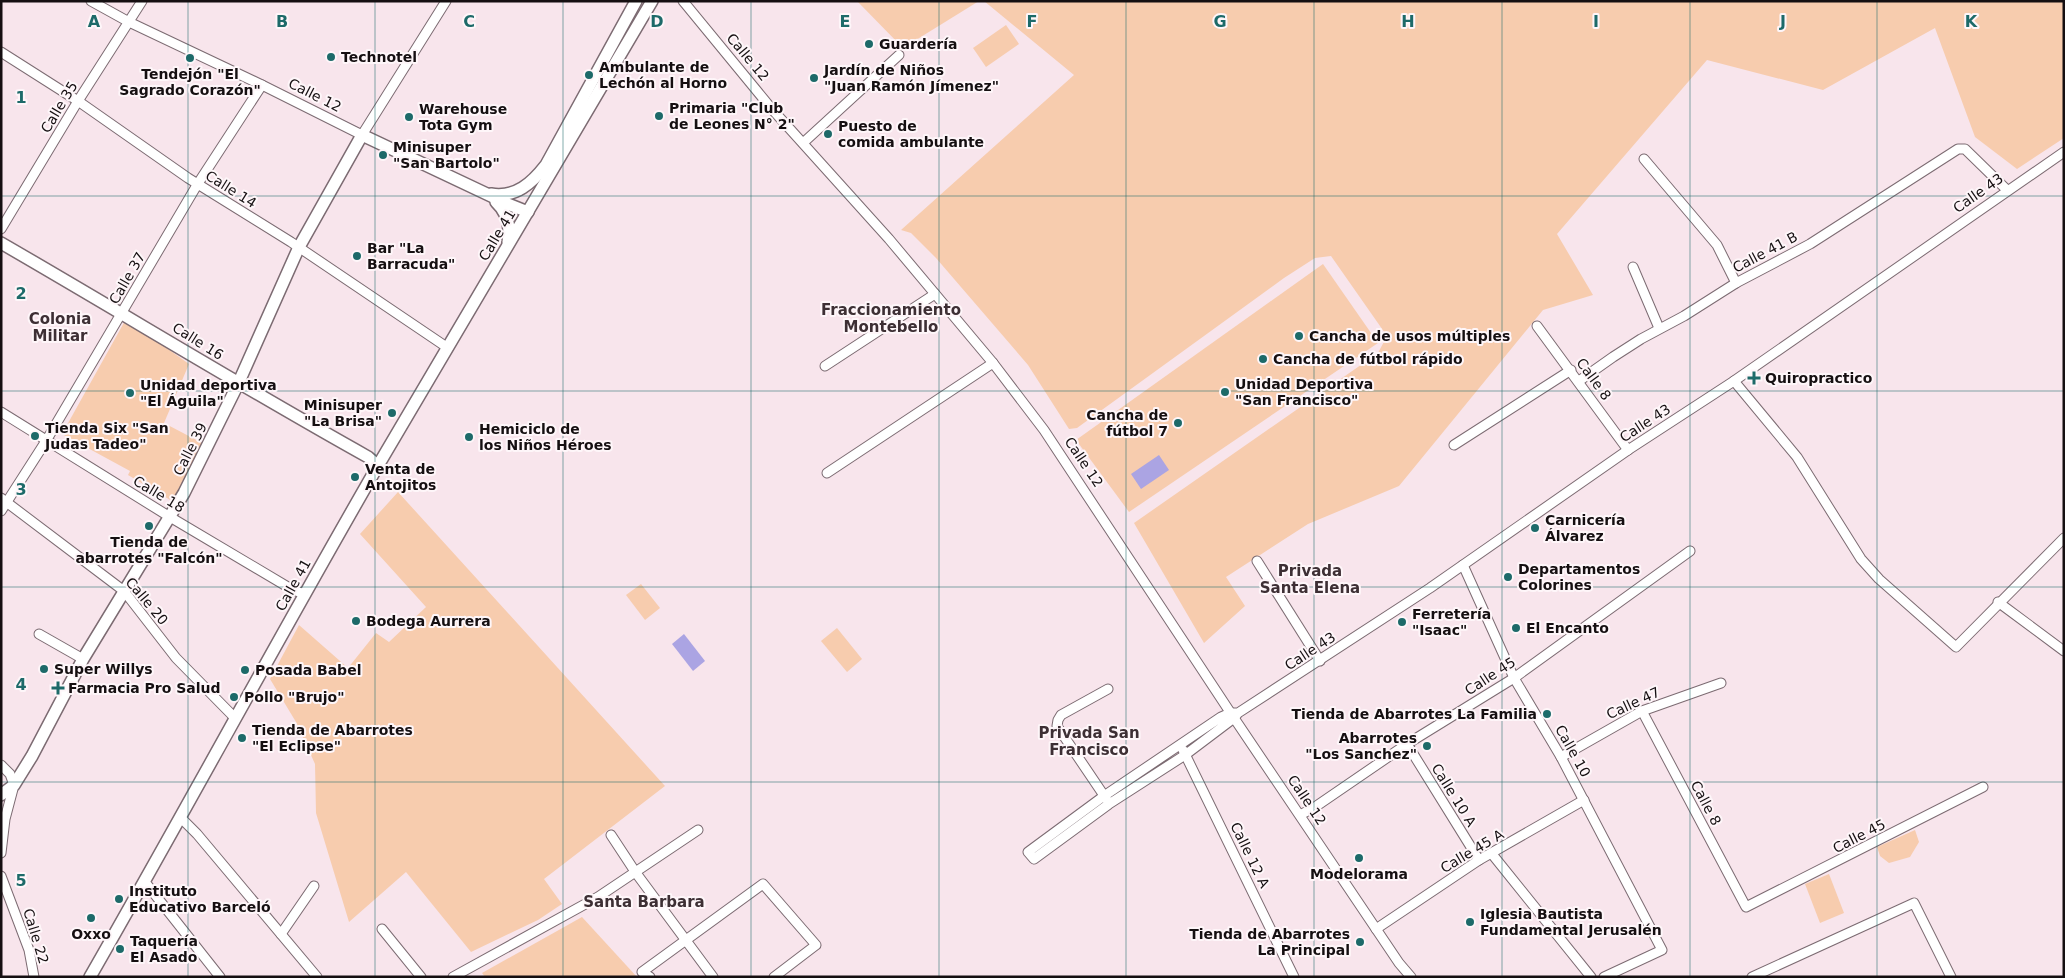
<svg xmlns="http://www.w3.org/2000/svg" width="2065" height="978" viewBox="0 0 2065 978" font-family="'DejaVu Sans',sans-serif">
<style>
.green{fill:#f7ccae}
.water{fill:#aba4e3}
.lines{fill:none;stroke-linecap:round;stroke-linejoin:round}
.minor-casing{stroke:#7c6b72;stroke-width:11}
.major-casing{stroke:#7c6b72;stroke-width:14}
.minor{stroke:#fff;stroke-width:9}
.major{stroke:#fff;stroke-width:11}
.grid{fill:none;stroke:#1d6a69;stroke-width:1;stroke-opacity:0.55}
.poi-dot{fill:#1d6a69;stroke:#fef6f9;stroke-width:2}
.labels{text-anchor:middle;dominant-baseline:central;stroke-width:4;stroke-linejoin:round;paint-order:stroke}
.poi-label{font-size:14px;font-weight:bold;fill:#150f11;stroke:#fef6f9;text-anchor:start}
.street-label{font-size:14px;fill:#150f11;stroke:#fef6f9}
.neighbourhood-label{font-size:15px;font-weight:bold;fill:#3d2f34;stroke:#fef6f9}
.grid-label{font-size:16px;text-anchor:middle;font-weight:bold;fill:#1d6a69;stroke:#fef6f9;stroke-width:4;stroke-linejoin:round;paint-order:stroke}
</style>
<rect width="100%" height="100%" fill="#f8e5ec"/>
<g class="green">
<polygon points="857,1 979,1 903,48"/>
<polygon points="984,1 2064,1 2064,138 2017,169 1975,137 1935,28 1823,90 1707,60 1557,234 1593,295 1543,310 1399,486 1308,524 1226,577 1245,606 1204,643 1134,523 1378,353 1387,336 1331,256 1315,258 1284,278 1077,428 1069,429 1028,365 936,258 911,233 901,230 1074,75"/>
<polygon points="1006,25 1019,44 986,67 973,48"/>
<polygon points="1323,264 1378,343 1129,512 1076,440"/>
<polygon points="126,319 189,364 164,423 204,444 172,501 128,475 130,471 62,434"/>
<polygon points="398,492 665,786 544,879 562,904 538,920 471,952 406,872 349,922 316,813 315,764 296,722 270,679 299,625 348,668 376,633 389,642 426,607 360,534"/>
<polygon points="641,584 660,608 645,620 626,595"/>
<polygon points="837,628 862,659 847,672 821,641"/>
<polygon points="1915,830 1919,842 1910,857 1889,863 1880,856 1877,847"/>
<polygon points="1829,874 1844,913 1820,923 1805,884"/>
<polygon points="582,917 637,977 485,977 482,973"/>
</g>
<g class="water">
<polygon points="1159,455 1169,470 1141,489 1131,474"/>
<polygon points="684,634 705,661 693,671 672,644"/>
</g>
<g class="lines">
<defs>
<g id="minor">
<polyline points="91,1 129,22 262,85 362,135 446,1"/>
<polyline points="683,1 771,108 889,239 993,363 1044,430 1230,712 1399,963 1411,977"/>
<polyline points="1,52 78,101 188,178 291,242 448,348"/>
<polyline points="803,143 899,55"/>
<polyline points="1644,159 1717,245 1736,283"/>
<polyline points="1,229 78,101 142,1"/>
<polyline points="1633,267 1659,328"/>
<polyline points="1537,326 1628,450"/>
<polyline points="825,366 935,294"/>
<polyline points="1579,381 1613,357 1641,339 1684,316 1736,283 1810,244 1958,149 1965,149 2007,190"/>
<polyline points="1734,381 1797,457 1861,559 1879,579 1956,647 2064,538"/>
<polyline points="1,412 170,517 293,590 305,594"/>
<polyline points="1454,445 1571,370"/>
<polyline points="827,473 993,363"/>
<polyline points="1,498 124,591 176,658 235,718"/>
<polyline points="1,511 46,441 197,185 262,85"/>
<polyline points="1257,561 1320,661"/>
<polyline points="1463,565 1514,678 1561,757 1662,950 1604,977"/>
<polyline points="1998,602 2064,651"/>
<polyline points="39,634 83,659"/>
<polyline points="1642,711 1746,907 1983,787"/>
<polyline points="1238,713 1230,713 1221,717 1104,796 1028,852 1034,859 1109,804 1185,755 1234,718 1238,713 1430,588 1628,450 1734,381 2064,152"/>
<polyline points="1407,744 1479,860"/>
<polyline points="1183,750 1294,977"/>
<polyline points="1561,757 1642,711 1721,683"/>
<polyline points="1,765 10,774 14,785 5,819 1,853"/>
<polyline points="1107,800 1057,726 1058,720 1061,715 1108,689"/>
<polyline points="1300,815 1315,807 1407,744 1514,678 1690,551"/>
<polyline points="181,818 197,834 317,977"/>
<polyline points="611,835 636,873 713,977"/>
<polyline points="1492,854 1591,977"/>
<polyline points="1,876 29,950 34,977"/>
<polyline points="145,882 220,977"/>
<polyline points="382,929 421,977"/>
<polyline points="1376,929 1479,860 1584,800"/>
<polyline points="281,934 314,886"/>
<polyline points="453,977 598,897 698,830"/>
<polyline points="650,977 642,972 763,884 816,945 774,977"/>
<polyline points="1752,977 1914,903 1951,977"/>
</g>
<g id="major">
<path d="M491,194C516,198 532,183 546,165L636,1"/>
<path d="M496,202C508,213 511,226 508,242"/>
<path d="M1,243C124,314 244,388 368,457L378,466"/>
<polyline points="1,795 14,785 32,756 83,659 184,493 238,384 299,247 362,135 508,204 528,212"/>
<path d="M90,977C187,808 279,637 376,469C467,312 561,158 652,1"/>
</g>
</defs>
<use href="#minor" class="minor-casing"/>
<use href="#major" class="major-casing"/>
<use href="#minor" class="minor"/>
<use href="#major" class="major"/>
</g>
<path class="grid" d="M188,1V977M375,1V977M563,1V977M751,1V977M939,1V977M1126,1V977M1314,1V977M1502,1V977M1690,1V977M1877,1V977M1,196H2064M1,391H2064M1,587H2064M1,782H2064"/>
<g class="poi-dot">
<circle cx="869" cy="44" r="5"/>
<circle cx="331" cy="57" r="5"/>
<circle cx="190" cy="58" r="5"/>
<circle cx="589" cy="75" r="5"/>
<circle cx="814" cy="78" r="5"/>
<circle cx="659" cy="116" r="5"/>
<circle cx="409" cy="117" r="5"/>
<circle cx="828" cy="134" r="5"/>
<circle cx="383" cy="155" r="5"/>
<circle cx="357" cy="256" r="5"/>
<circle cx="1299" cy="336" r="5"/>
<circle cx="1263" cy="359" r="5"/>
<path d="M1751.5 370.5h5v5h5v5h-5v5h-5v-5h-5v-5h5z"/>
<circle cx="1225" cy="392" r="5"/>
<circle cx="130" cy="393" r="5"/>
<circle cx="392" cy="413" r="5"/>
<circle cx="1178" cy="423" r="5"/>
<circle cx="35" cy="436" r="5"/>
<circle cx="469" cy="437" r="5"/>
<circle cx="355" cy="477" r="5"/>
<circle cx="149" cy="526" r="5"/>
<circle cx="1535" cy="528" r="5"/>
<circle cx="1508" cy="577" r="5"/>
<circle cx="356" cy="621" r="5"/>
<circle cx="1402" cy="622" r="5"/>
<circle cx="1516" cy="628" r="5"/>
<circle cx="44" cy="669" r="5"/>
<circle cx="245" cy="670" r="5"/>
<path d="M55.5 680.5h5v5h5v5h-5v5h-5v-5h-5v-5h5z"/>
<circle cx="234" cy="697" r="5"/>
<circle cx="1547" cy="714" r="5"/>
<circle cx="242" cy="738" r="5"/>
<circle cx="1427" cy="746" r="5"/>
<circle cx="1359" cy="858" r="5"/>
<circle cx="119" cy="899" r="5"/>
<circle cx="91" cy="918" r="5"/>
<circle cx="1470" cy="922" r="5"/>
<circle cx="1360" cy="942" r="5"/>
<circle cx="120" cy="949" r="5"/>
</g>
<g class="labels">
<g class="poi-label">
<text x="879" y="44">Guardería</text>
<text x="341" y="57">Technotel</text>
<text x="599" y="67">Ambulante de<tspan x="599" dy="16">Lechón al Horno</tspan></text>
<text x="824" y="70">Jardín de Niños<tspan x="824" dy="16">"Juan Ramón Jímenez"</tspan></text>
<text x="190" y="74" text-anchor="middle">Tendejón "El<tspan x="190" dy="16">Sagrado Corazón"</tspan></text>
<text x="669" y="108">Primaria "Club<tspan x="669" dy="16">de Leones N° 2"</tspan></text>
<text x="419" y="109">Warehouse<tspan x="419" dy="16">Tota Gym</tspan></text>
<text x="838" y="126">Puesto de<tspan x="838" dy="16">comida ambulante</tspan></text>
<text x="393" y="147">Minisuper<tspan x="393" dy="16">"San Bartolo"</tspan></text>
<text x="367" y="248">Bar "La<tspan x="367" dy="16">Barracuda"</tspan></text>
<text x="1309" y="336">Cancha de usos múltiples</text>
<text x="1273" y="359">Cancha de fútbol rápido</text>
<text x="1765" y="378">Quiropractico</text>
<text x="1235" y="384">Unidad Deportiva<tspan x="1235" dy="16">"San Francisco"</tspan></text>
<text x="140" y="385">Unidad deportiva<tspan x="140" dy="16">"El Águila"</tspan></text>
<text x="382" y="405" text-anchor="end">Minisuper<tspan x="382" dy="16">"La Brisa"</tspan></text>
<text x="1168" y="415" text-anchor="end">Cancha de<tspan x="1168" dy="16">fútbol 7</tspan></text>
<text x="45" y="428">Tienda Six "San<tspan x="45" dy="16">Judas Tadeo"</tspan></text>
<text x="479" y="429">Hemiciclo de<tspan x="479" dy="16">los Niños Héroes</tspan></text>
<text x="365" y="469">Venta de<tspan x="365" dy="16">Antojitos</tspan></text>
<text x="1545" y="520">Carnicería<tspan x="1545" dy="16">Álvarez</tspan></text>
<text x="149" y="542" text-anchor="middle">Tienda de<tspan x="149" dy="16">abarrotes "Falcón"</tspan></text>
<text x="1518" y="569">Departamentos<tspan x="1518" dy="16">Colorines</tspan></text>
<text x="1412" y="614">Ferretería<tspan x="1412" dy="16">"Isaac"</tspan></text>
<text x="366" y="621">Bodega Aurrera</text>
<text x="1526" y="628">El Encanto</text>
<text x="54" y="669">Super Willys</text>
<text x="255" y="670">Posada Babel</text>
<text x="68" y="688">Farmacia Pro Salud</text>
<text x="244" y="697">Pollo "Brujo"</text>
<text x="1537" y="714" text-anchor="end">Tienda de Abarrotes La Familia</text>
<text x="252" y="730">Tienda de Abarrotes<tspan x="252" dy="16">"El Eclipse"</tspan></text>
<text x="1417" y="738" text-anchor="end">Abarrotes<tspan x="1417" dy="16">"Los Sanchez"</tspan></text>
<text x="1359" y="874" text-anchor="middle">Modelorama</text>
<text x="129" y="891">Instituto<tspan x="129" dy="16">Educativo Barceló</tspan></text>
<text x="1480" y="914">Iglesia Bautista<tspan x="1480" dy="16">Fundamental Jerusalén</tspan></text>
<text x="91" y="934" text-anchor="middle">Oxxo</text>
<text x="1350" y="934" text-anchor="end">Tienda de Abarrotes<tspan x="1350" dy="16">La Principal</tspan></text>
<text x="130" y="941">Taquería<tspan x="130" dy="16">El Asado</tspan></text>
</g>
<g class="street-label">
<text transform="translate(748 57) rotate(50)">Calle 12</text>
<text transform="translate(315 95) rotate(27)">Calle 12</text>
<text transform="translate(59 107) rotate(-59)">Calle 35</text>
<text transform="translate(231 189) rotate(32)">Calle 14</text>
<text transform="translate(1978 193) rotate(-35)">Calle 43</text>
<text transform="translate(497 235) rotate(-59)">Calle 41</text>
<text transform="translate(1765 252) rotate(-28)">Calle 41 B</text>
<text transform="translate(127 278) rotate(-60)">Calle 37</text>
<text transform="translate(198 341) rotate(32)">Calle 16</text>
<text transform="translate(1594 379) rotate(54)">Calle 8</text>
<text transform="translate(1645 423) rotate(-33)">Calle 43</text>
<text transform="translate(190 449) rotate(-63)">Calle 39</text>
<text transform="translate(1084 462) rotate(56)">Calle 12</text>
<text transform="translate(159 494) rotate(31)">Calle 18</text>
<text transform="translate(293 585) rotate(-61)">Calle 41</text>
<text transform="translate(147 601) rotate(50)">Calle 20</text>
<text transform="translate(1310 651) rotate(-33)">Calle 43</text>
<text transform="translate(1490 676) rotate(-33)">Calle 45</text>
<text transform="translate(1633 703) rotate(-25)">Calle 47</text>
<text transform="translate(1573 751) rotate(61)">Calle 10</text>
<text transform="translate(1454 795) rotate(58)">Calle 10 A</text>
<text transform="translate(1307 800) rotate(56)">Calle 12</text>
<text transform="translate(1706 803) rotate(62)">Calle 8</text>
<text transform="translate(1859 836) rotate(-27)">Calle 45</text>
<text transform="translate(1472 851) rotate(-31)">Calle 45 A</text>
<text transform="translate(1250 855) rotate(64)">Calle 12 A</text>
<text transform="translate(36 936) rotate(73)">Calle 22</text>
</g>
<g class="neighbourhood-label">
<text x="891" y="310">Fraccionamiento<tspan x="891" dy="17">Montebello</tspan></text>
<text x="60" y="319">Colonia<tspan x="60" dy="17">Militar</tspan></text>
<text x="1310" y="571">Privada<tspan x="1310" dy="17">Santa Elena</tspan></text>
<text x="1089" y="733">Privada San<tspan x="1089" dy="17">Francisco</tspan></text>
<text x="644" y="902">Santa Barbara</text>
</g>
</g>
<g class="grid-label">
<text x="94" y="27">A</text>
<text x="282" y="27">B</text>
<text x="469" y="27">C</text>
<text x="657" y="27">D</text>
<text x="845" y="27">E</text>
<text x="1032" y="27">F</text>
<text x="1220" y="27">G</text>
<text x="1408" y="27">H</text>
<text x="1596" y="27">I</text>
<text x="1783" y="27">J</text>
<text x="1971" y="27">K</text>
<text x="21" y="103">1</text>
<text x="21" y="299">2</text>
<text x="21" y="495">3</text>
<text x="21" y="690">4</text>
<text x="21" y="886">5</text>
</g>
<rect width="2065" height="978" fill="none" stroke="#150f11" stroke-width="5"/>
</svg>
